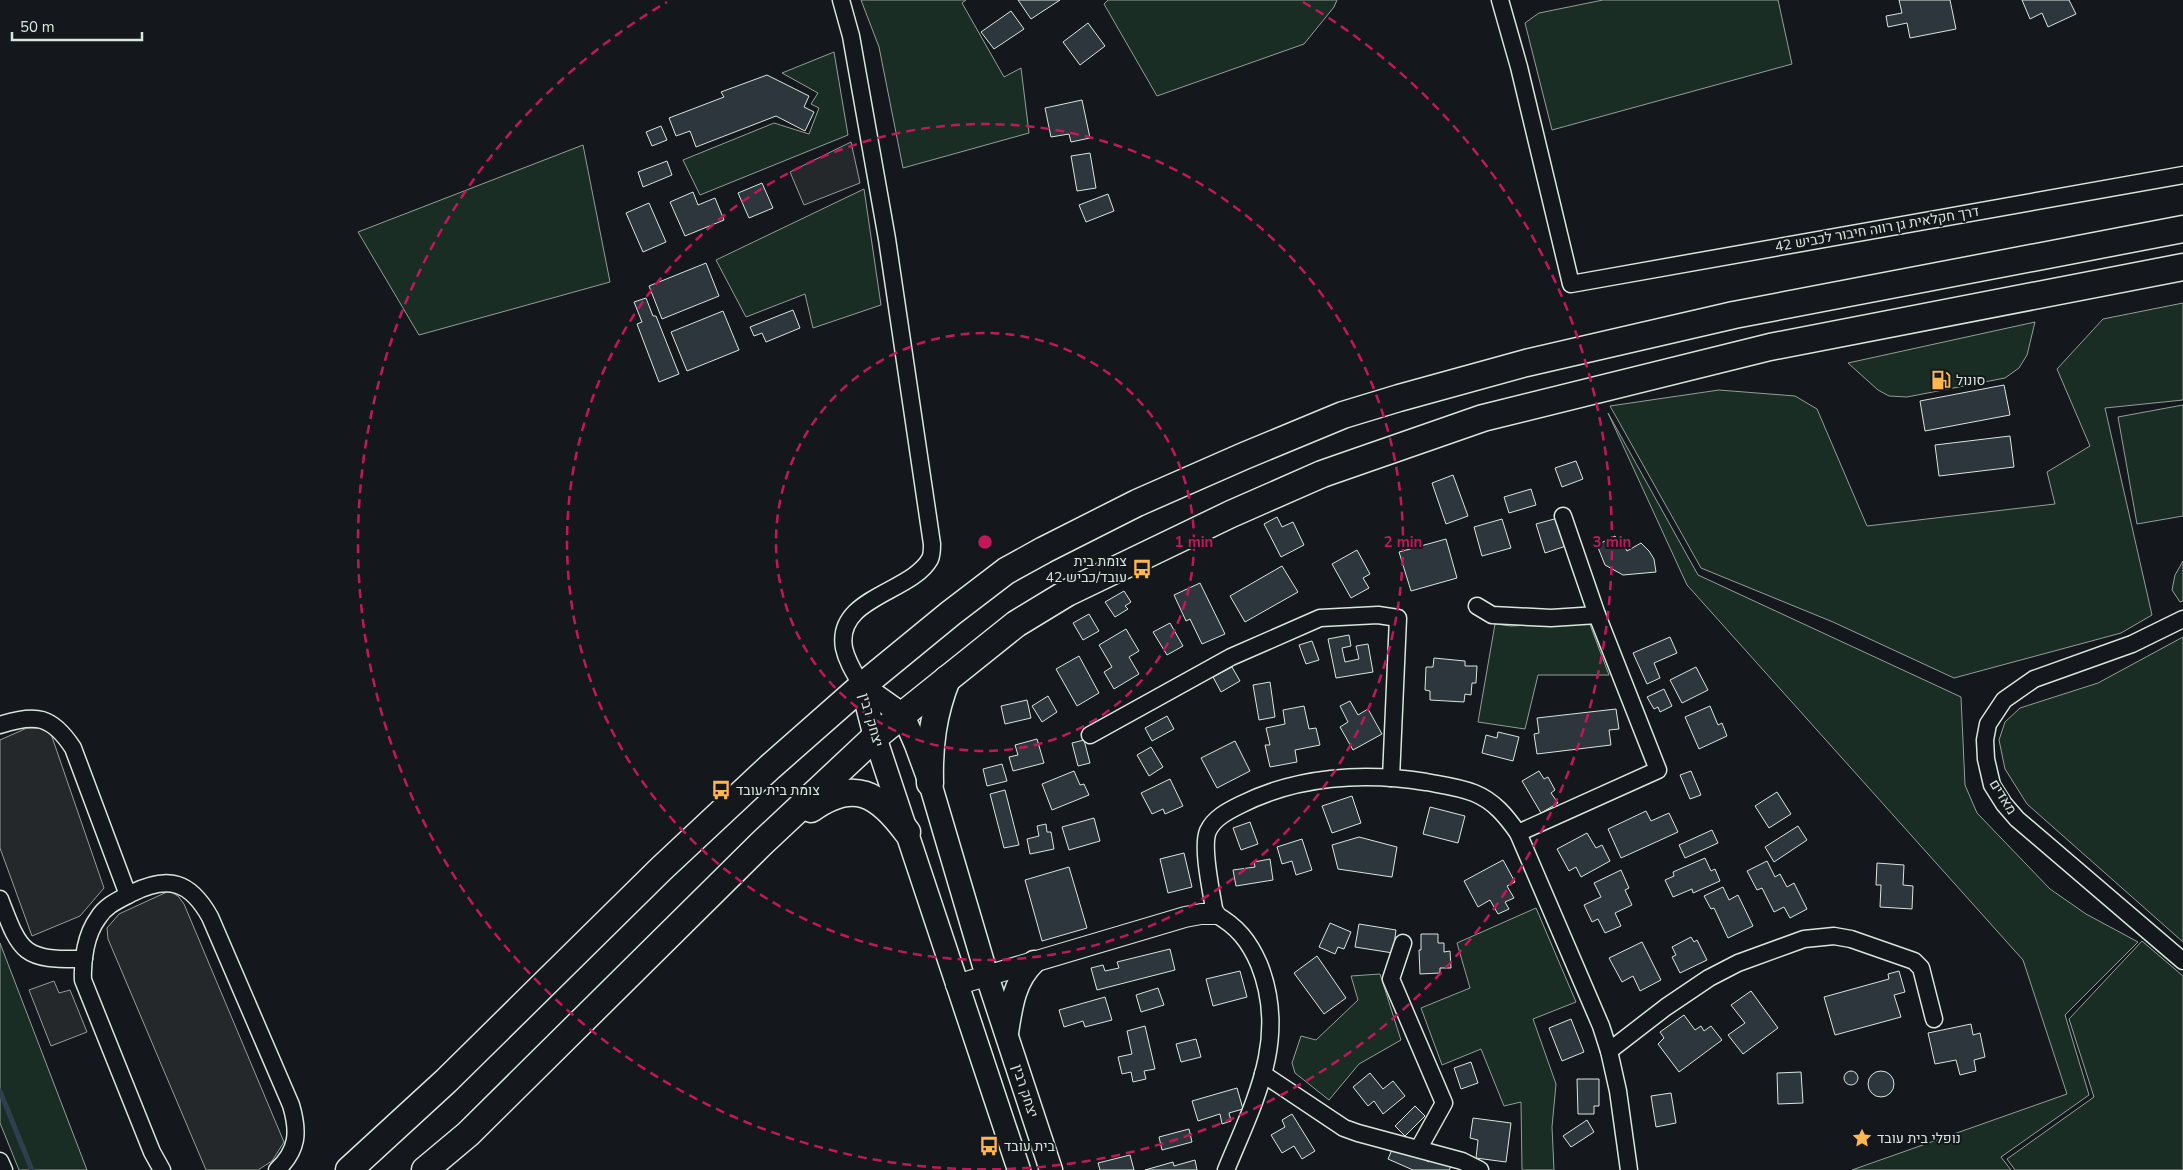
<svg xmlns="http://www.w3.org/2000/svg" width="2183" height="1170" viewBox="0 0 2183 1170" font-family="'Nunito Sans',Heebo,sans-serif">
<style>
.green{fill:#1a2d24;stroke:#939e99}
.parking{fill:#24282b;stroke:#939e99}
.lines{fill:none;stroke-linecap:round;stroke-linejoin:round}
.stream{stroke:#2f3f4d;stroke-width:5}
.building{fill:#2c363c;stroke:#d8e6dc}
.minor-casing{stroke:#d8e6dc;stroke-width:19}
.tertiary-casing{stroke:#d8e6dc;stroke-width:22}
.secondary-casing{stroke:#d8e6dc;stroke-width:25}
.trunk-casing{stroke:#d8e6dc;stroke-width:29}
.minor{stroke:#14181c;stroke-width:16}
.tertiary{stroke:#14181c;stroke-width:20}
.secondary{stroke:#14181c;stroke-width:22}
.trunk{stroke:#14181c;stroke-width:26}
.ring{fill:none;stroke:#c2185b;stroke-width:2.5;stroke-dasharray:9 6}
.labels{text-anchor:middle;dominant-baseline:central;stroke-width:4;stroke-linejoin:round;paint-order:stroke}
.street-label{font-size:14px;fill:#d8e6dc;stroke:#14181c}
.poi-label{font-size:14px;fill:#d8e6dc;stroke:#14181c;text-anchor:start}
.centre{fill:#c2185b;stroke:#14181c;stroke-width:2.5}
.ring-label{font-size:15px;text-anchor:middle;font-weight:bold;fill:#c2185b;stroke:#14181c;stroke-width:4;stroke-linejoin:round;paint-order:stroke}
</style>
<rect width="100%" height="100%" fill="#14181c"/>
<g class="green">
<polygon points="861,0 966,0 962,3 1004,77 1021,68 1029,133 903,168 879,47"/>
<polygon points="1108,0 1337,0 1334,7 1304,44 1157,96 1104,4"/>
<polygon points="1603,0 1778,0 1792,64 1552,130 1525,23 1539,13"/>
<polygon points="834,52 848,135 700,195 683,160 774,123 809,134 819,108 811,104 818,93 782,73"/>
<polygon points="583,145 610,282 419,335 358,232"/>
<polygon points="864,189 881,305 813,328 805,294 746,317 716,260"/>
<polygon points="2183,303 2183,400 2105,408 2152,615 2121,633 1954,678 1833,622 1701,568 1610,406 1719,390 1795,396 1817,409 1867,526 2055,504 2047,472 2090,446 2057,369 2103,319"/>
<polygon points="2035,322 2027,355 2019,368 2005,378 1907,397 1889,396 1878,390 1848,363"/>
<polygon points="2183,405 2183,516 2137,524 2118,417"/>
<polygon points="1608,413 1698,575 1961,697 1965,785 1977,813 2050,889 2086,914 2138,942 2065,1015 2089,1095 2001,1157 2011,1170 1852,1170 2067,1094 2023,960 1687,585"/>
<polygon points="2183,561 2183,601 2180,602 2172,590 2175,575"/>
<polygon points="1589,622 1609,675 1538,675 1525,729 1478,722 1495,624 1511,626"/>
<polygon points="2183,637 2183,942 2027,804 2005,769 1999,740 2005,722 2020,708 2098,683"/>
<polygon points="1536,908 1576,1002 1533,1019 1556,1084 1552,1127 1554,1170 1522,1170 1521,1102 1504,1106 1481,1049 1442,1065 1421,1008 1470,988 1457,943"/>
<polygon points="2142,941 2183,976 2183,1170 2015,1170 2007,1159 2094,1097 2069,1019"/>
<polygon points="0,943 87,1170 19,1170 0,1123"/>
<polygon points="1380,974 1401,1040 1359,1064 1329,1100 1295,1073 1292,1063 1301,1036 1316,1040 1358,1000 1351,976"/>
</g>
<g class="parking">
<polygon points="851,142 860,183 804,205 790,172"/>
<polygon points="27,728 39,728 51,734 104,888 80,916 32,936 0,848 0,740"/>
<polygon points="169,891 178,896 184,904 284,1142 272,1161 258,1170 206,1170 108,939 107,928 119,914"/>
<polygon points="54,981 59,993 70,990 87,1032 51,1046 29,990"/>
</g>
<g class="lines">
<polyline class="stream" points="0,1091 32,1170"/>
</g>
<g class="building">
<polygon points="1018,0 1060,0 1031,19"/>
<polygon points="1899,0 1950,0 1956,29 1910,38 1907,23 1888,27 1886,16 1902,13"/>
<polygon points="2022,0 2069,0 2076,14 2048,27 2042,13 2030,19"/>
<polygon points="1011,11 1024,29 994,49 981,32"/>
<polygon points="1088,23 1105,46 1080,65 1063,42"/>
<polygon points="767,75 809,96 804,107 814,112 805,131 776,116 696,147 690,131 676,136 669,118 724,97 721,92"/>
<polygon points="1082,100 1090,138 1071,142 1069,134 1051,137 1045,108"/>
<polygon points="661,126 667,140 652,146 646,132"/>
<polygon points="1090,153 1096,188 1077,191 1071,156"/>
<polygon points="667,161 672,175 643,187 638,172"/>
<polygon points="762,183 773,208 749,218 738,193"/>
<polygon points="693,192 698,205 715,198 724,220 685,236 670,202"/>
<polygon points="1108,194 1114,211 1086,222 1079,205"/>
<polygon points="649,203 666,242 643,252 626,213"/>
<polygon points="706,263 719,296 662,319 649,286"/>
<polygon points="646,298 653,316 656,316 679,374 659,382 637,324 642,322 634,302"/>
<polygon points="793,310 800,328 766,342 762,333 754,336 750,327"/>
<polygon points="723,311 739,350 687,371 671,332"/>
<polygon points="2004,385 2010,415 1925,431 1920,401"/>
<polygon points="2010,436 2014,467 1939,476 1935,445"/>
<polygon points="1576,461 1583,479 1562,487 1555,468"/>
<polygon points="1453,475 1468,516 1446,524 1432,483"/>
<polygon points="1531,489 1536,505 1509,513 1504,497"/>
<polygon points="1277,517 1282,527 1293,522 1304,545 1281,557 1264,524"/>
<polygon points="1558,518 1566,546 1545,553 1536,524"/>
<polygon points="1502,519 1511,548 1482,556 1474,527"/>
<polygon points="1615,536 1620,545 1623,544 1627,551 1641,543 1649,551 1654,559 1656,572 1623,575 1605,565 1597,545"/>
<polygon points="1446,539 1457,578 1411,591 1399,552"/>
<polygon points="1357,550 1370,574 1363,578 1369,588 1351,598 1332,564"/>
<polygon points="1282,566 1298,592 1245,622 1230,596"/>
<polygon points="1200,583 1225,634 1202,644 1190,619 1186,621 1174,595"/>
<polygon points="1124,591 1131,602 1125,606 1128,609 1115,617 1105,602"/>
<polygon points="1089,614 1099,631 1083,640 1073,623"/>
<polygon points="1170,623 1183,646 1167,655 1153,632"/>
<polygon points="1126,629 1139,651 1129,657 1139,674 1114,689 1104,672 1112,667 1099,645"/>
<polygon points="1349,635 1351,646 1342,648 1345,662 1359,659 1356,646 1368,644 1373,672 1336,678 1328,639"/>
<polygon points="1670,637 1677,653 1654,663 1660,678 1647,684 1633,653"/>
<polygon points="1312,641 1319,660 1306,664 1299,645"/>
<polygon points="1079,656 1099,693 1077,706 1056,669"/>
<polygon points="1434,658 1465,661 1465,666 1477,666 1476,683 1472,683 1471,695 1465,694 1464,702 1430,700 1430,691 1425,690 1426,667 1433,667"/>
<polygon points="1232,667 1240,681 1221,692 1213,677"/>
<polygon points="1696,667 1708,690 1682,703 1670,680"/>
<polygon points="1270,682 1275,717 1259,720 1253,685"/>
<polygon points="1664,689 1672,706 1660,712 1658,707 1654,709 1647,697"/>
<polygon points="1048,696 1057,712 1042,722 1032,706"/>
<polygon points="1027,700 1031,718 1005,724 1001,706"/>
<polygon points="1350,701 1358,715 1368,709 1382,734 1353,750 1340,727 1348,722 1340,706"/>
<polygon points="1304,706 1309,729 1316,728 1320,745 1295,750 1297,762 1270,767 1265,745 1270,745 1266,728 1285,724 1283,710"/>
<polygon points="1710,706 1718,725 1722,723 1727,736 1699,749 1685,717"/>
<polygon points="1616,709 1619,729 1609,730 1611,745 1537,754 1534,734 1539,733 1537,718"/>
<polygon points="1167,716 1174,729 1152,741 1145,728"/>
<polygon points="1498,732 1519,737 1513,761 1482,753 1486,735 1497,738"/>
<polygon points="1037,739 1044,763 1013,771 1009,757 1018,755 1015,745"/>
<polygon points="1084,740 1090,763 1078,766 1072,743"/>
<polygon points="1235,741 1250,771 1217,788 1201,758"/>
<polygon points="1151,747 1163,767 1149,776 1137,755"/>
<polygon points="1002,764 1007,781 987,786 983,769"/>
<polygon points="1074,771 1080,785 1084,784 1089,795 1052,810 1042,784"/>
<polygon points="1539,771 1544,779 1548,777 1555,790 1551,793 1558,803 1541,813 1522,781"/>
<polygon points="1691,771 1701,795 1690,799 1680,775"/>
<polygon points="1170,779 1183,806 1165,814 1163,809 1152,814 1141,793"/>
<polygon points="1005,790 1019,845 1004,848 990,794"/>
<polygon points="1777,792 1791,814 1769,828 1755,806"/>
<polygon points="1352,796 1361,823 1332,833 1322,806"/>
<polygon points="1430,807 1465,816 1458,843 1423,834"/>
<polygon points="1646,811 1651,821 1669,813 1678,832 1621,858 1608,829"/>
<polygon points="1094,818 1100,841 1069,850 1062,827"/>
<polygon points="1250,822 1258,844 1241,850 1233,828"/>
<polygon points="1046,824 1047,832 1051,832 1054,849 1030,854 1027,839 1039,836 1037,826"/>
<polygon points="1798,826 1807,840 1774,862 1765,847"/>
<polygon points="1712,830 1718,843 1685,858 1679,845"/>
<polygon points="1587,833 1596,848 1602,845 1610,861 1581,877 1576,867 1569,871 1557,849"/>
<polygon points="1359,837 1397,847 1392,877 1338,869 1332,845"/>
<polygon points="1302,839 1312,870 1296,875 1292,861 1282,864 1277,847"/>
<polygon points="1184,853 1192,887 1168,893 1160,859"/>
<polygon points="1705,858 1711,871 1715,869 1720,881 1693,893 1692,889 1673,897 1665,880 1674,876 1673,872"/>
<polygon points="1270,859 1273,880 1236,886 1233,870 1255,867 1254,862"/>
<polygon points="1503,860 1515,882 1507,886 1514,898 1505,902 1509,909 1498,914 1490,900 1478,907 1464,881"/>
<polygon points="1767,861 1775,877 1780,874 1787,887 1794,883 1807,909 1790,918 1784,907 1774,912 1762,888 1757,890 1747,871"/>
<polygon points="1877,863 1904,865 1903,885 1913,886 1912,909 1880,907 1881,885 1876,885"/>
<polygon points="1069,867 1087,928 1042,941 1025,880"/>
<polygon points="1621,870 1629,888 1625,890 1632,905 1615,913 1621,926 1605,933 1598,919 1592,922 1584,905 1601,897 1594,883"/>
<polygon points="1723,887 1729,900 1738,895 1753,926 1728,938 1714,908 1711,909 1704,896"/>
<polygon points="1330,923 1351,932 1344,949 1338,947 1335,954 1319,947"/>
<polygon points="1359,924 1396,930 1393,953 1355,947"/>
<polygon points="1421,934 1438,934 1438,943 1444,943 1444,952 1450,951 1451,968 1440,968 1440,973 1420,974 1419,950 1421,950"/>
<polygon points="1691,937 1694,942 1697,940 1707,960 1680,973 1672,957 1676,955 1672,947"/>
<polygon points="1642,942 1661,980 1640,991 1633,976 1622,982 1609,958"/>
<polygon points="1170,949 1175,970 1097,990 1091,968 1103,965 1105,971 1119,968 1117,962"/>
<polygon points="1317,956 1346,998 1324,1014 1294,973"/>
<polygon points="1240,971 1247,997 1213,1006 1206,979"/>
<polygon points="1899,971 1905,992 1894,995 1901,1017 1835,1035 1824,997 1889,979 1888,974"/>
<polygon points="1158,988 1164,1005 1141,1012 1136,995"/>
<polygon points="1751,991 1778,1028 1743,1054 1728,1035 1745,1023 1731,1005"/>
<polygon points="1105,997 1112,1020 1085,1027 1083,1021 1064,1027 1059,1010"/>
<polygon points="1684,1015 1695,1030 1701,1026 1704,1031 1711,1026 1722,1040 1679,1072 1658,1044 1664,1038 1660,1032"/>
<polygon points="1571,1019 1584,1052 1562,1061 1549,1028"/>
<polygon points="1971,1024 1973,1035 1980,1033 1985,1057 1974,1060 1976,1071 1960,1075 1956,1060 1935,1064 1928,1033"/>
<polygon points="1145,1026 1155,1069 1144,1071 1146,1079 1133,1082 1131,1072 1122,1074 1118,1057 1132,1054 1127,1031"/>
<polygon points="1196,1039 1201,1057 1181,1062 1176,1044"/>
<polygon points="1471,1062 1478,1083 1461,1089 1454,1068"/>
<circle cx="1851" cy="1078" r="7"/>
<circle cx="1881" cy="1084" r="13"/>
<polygon points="1801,1072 1803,1103 1778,1104 1777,1073"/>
<polygon points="1370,1073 1383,1089 1393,1081 1405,1096 1383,1114 1374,1101 1368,1106 1353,1087"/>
<polygon points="1577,1079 1599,1079 1599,1106 1594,1106 1594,1114 1578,1114"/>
<polygon points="1237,1088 1243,1109 1229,1113 1231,1121 1222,1124 1220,1114 1198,1121 1192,1101"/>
<polygon points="1671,1093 1676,1123 1656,1127 1651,1096"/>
<polygon points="1415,1106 1425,1116 1405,1136 1395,1126"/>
<polygon points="1292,1114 1315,1151 1302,1159 1294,1146 1282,1153 1271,1135 1285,1127 1282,1120"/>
<polygon points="1473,1118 1511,1123 1506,1162 1476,1158 1478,1140 1470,1138"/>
<polygon points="1587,1120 1594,1132 1571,1147 1563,1136"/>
<polygon points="1189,1129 1192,1142 1162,1150 1159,1137"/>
<polygon points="1394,1145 1429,1162 1431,1158 1451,1167 1449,1170 1413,1170 1388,1159"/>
<polygon points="1130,1155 1134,1170 1100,1170 1098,1163"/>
<polygon points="1195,1160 1197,1170 1145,1170 1173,1162 1174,1166"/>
</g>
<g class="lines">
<defs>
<g id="minor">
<path d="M841,0L851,36L887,239L932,544C932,548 932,555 930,559C911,593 835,597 844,648C847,662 855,674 862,686"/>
<polyline points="1500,0 1519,67 1571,284 2183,175"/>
<polyline points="1477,606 1492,615 1551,618 1597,615"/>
<polyline points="2183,619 2132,644 2034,679 2004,700 1988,724 1985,740 1986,759 1992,785 2004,804 2017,819 2183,961"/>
<path d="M0,725C36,713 52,716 73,748L128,895"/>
<polyline points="1090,735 1231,657 1320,618 1378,615 1398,618 1391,778"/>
<polyline points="1518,833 1658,770 1597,615 1563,516"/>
<path d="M0,899C21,954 23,960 84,959"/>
<polyline points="1403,943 1391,979 1444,1103 1419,1148"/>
<polyline points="1609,1051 1666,1007 1709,978 1738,963 1804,939 1834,936 1851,939 1914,961 1921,968 1934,1019"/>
<polyline points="1263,1074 1344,1128 1358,1133 1462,1161 1480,1170"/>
<polyline points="0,1161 4,1170"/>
<path d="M162,1170L152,1152L83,980C82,960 86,934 98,918C106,905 119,900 132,893C168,875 190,881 210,917L291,1105C299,1132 298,1150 277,1170"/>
<path d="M1226,1170C1254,1102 1289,1039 1259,964C1249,941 1237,926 1215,914C1212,895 1201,847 1208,831C1214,818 1228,811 1240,805C1297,776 1364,772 1426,782C1442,785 1459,787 1474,793C1494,801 1506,816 1518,833L1601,1026L1609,1051L1618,1091L1629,1170"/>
</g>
<polyline id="tertiary" points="956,985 1185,917 1201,914 1215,914"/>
<g id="secondary">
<polyline points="862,686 903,715 916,745 930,783 987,976 1051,1170"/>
<polyline points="862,686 875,737 1019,1170"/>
<path d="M1007,1033C1011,1007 1014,981 1034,962"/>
</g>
<g id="trunk">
<path d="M930,783C929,746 933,714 947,679"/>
<path d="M811,809C854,778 879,794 907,832"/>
<polyline points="349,1170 446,1081 661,869 770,767 862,686 951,613 1006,571 1044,550 1137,503 1244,456 1343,415 1399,398 1526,363 1734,315 2183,229"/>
<polyline points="425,1170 468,1134 761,844 875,737 1016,624 1067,593 1231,514 1322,474 1483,418 1770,347 2183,267"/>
</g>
</defs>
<use href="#minor" class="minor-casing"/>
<use href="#tertiary" class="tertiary-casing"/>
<use href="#secondary" class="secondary-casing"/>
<use href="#trunk" class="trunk-casing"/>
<use href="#minor" class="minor"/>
<use href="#tertiary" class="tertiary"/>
<use href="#secondary" class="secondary"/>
<use href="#trunk" class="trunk"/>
</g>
<g class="ring">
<circle cx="985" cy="542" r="209"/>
<circle cx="985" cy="542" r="418"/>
<path d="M1303 2A627 627 0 1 1 667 2"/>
</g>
<defs>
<symbol id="fuel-bare" viewBox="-9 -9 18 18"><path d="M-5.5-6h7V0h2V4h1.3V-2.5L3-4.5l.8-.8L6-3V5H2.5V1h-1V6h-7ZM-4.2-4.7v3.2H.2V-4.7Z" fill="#ffb74d" stroke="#14181c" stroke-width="2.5" paint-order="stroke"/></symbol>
<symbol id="bus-bare" viewBox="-9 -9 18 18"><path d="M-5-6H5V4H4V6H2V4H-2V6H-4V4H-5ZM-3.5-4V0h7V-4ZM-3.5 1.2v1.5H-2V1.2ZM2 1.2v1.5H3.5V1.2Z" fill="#ffb74d" stroke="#14181c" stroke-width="2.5" paint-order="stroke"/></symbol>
<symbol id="sight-bare" viewBox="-9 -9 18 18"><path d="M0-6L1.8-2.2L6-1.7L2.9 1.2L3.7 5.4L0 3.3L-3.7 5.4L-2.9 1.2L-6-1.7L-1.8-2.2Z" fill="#ffb74d" stroke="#14181c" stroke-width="2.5" paint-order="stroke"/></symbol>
</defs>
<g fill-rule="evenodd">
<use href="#fuel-bare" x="1927" y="366" width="28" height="28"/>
<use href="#bus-bare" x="1128" y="555" width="28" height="28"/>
<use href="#bus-bare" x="707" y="776" width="28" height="28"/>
<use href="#sight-bare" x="1848" y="1124" width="28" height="28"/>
<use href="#bus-bare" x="975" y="1132" width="28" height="28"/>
</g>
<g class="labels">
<g class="street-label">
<text transform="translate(1877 229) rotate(-10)">דרך חקלאית גן רווה חיבור לכביש 42</text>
<text transform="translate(871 720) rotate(74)">יצחק רבין</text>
<text transform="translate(2003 797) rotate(58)">מאדים</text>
<text transform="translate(1025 1091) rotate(72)">יצחק רבין</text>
</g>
<g class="poi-label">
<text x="1956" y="380">סונול</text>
<text x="1127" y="561" text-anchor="end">צומת בית<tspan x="1127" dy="16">עובד/כביש 42</tspan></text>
<text x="736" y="790">צומת בית עובד</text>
<text x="1877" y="1138">נופלי בית עובד</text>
<text x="1004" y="1146">בית עובד</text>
</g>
</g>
<circle cx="985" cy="542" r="8" class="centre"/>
<g class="ring-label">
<text x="1194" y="547">1 min</text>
<text x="1403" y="547">2 min</text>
<text x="1612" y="547">3 min</text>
</g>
<path d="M12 32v8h130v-8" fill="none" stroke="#d8e6dc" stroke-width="2.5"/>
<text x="20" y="32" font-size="15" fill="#d8e6dc" stroke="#14181c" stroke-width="4" paint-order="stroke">50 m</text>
</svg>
